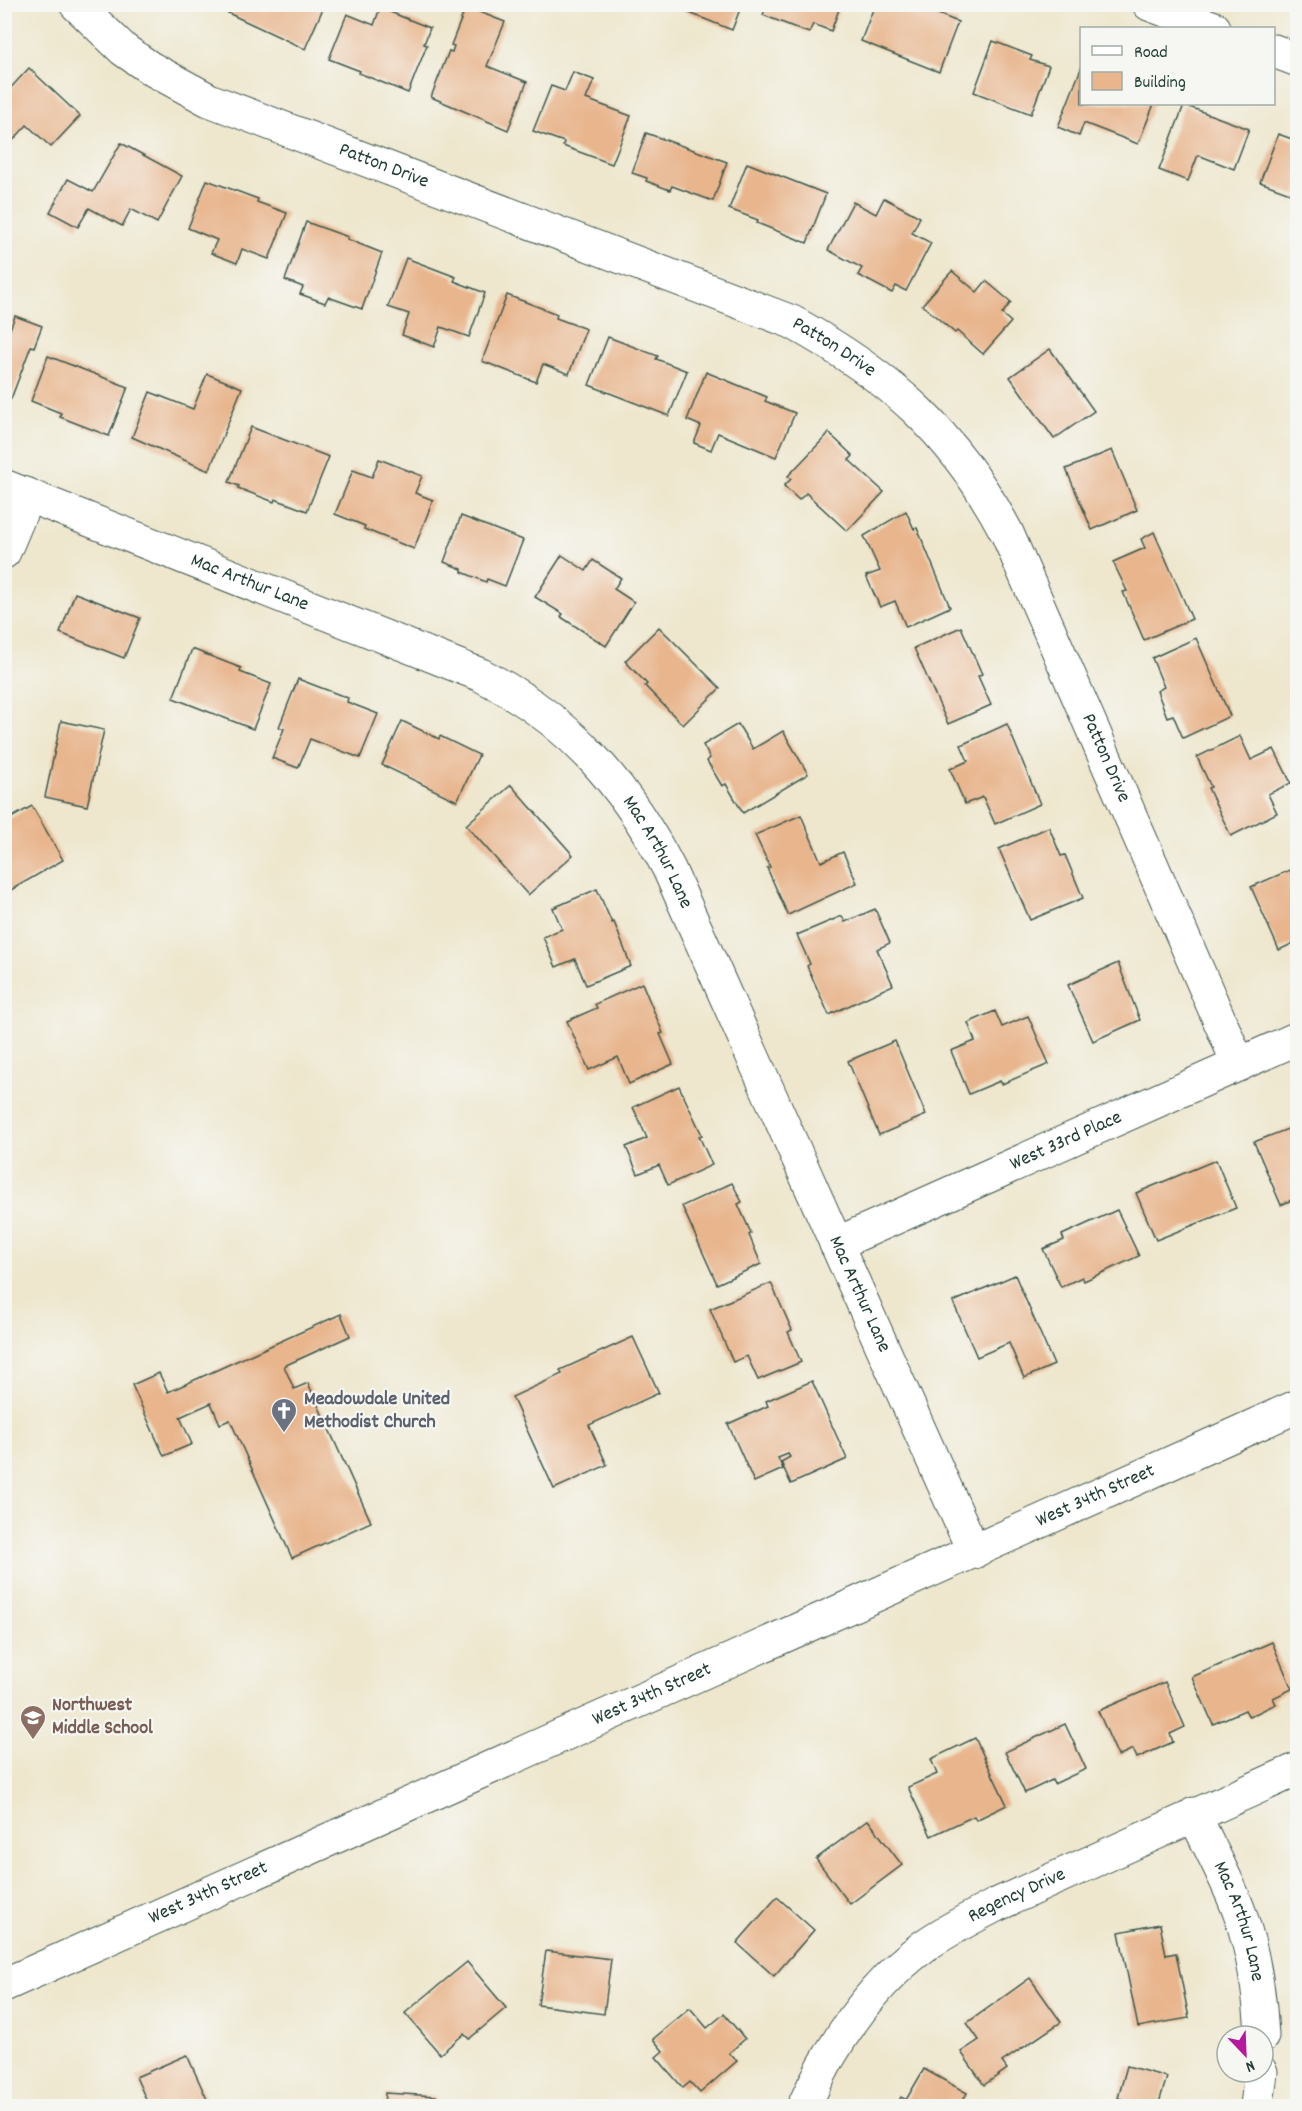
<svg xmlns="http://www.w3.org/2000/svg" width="1302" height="2111" viewBox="0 0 1302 2111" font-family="Dekko,sans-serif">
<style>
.building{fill:#e8b58d}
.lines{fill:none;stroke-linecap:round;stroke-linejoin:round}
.minor-casing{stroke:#3e564b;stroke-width:35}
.minor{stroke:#fff;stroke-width:33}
.labels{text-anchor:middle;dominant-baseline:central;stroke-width:4.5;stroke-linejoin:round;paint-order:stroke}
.street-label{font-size:20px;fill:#1f3d34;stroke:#f6f6f2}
.worship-label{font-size:20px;font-weight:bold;fill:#5b616d;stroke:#f6f6f2;text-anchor:start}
.education-label{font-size:20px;font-weight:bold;fill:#785e54;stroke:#f6f6f2;text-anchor:start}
</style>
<rect width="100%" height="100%" fill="#f6f6f2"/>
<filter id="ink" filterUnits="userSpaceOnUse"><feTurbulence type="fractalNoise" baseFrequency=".0167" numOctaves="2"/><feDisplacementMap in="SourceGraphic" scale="12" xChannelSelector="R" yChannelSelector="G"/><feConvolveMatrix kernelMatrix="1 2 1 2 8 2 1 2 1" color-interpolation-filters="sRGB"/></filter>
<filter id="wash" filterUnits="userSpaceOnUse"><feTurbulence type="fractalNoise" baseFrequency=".008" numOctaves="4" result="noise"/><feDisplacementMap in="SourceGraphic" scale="24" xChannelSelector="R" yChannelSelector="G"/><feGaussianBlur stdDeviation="1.35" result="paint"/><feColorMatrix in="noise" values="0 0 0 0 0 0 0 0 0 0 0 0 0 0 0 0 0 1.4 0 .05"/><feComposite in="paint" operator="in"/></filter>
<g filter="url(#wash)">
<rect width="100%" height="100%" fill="#eee7ce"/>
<g id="blocks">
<g class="building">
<polygon points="231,4 325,4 305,49 228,13"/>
<polygon points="667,4 742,4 732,30"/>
<polygon points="767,4 841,4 831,31 813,24 809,33 763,15"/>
<polygon points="875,4 913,4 958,22 939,72 861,41"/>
<polygon points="466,7 505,22 487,66 527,82 508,130 431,97 449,51 452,52 454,46 451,45"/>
<polygon points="380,8 430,28 424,44 427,45 408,93 359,73 360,71 329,59 347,14 374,25"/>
<polygon points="993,41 1032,56 1030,60 1049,66 1031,114 974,92"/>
<polygon points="1082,66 1082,104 1154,104 1138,144 1084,123 1079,136 1058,127"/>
<polygon points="29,68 80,116 51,147 27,125 7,147 4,145 4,95"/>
<polygon points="573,72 594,80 586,99 631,116 612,164 563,146 564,142 533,131 551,86 565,91"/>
<polygon points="1184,105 1249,129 1234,169 1198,155 1188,181 1159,170"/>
<polygon points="646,133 727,162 713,201 672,186 670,190 646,181 647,178 632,173"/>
<polygon points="1278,134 1298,141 1298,196 1260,182"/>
<polygon points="121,143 182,176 157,223 131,209 122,226 89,208 78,227 50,212 68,179 93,192"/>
<polygon points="747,163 826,194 807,243 757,223 758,220 729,209"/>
<polygon points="207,180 258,199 257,202 287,213 269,259 242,249 237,263 211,253 217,240 188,228"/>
<polygon points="884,198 920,217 912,233 931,243 906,291 896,286 892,293 858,275 862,268 828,250 853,202 876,214"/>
<polygon points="306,222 348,237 347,239 382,253 362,309 328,297 325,303 300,294 303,287 285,280"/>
<polygon points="406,258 456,277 454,281 485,293 469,337 441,327 434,347 402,335 409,314 388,307"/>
<polygon points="952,271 977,292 986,281 1011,302 1002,314 1011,322 983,354 957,331 955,333 922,305"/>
<polygon points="507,295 557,314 556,318 586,329 569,374 543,364 536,382 482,361"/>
<polygon points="15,316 42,326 34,347 31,346 11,399 4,396 4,331 9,332"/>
<polygon points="608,337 658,356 656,359 687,371 669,416 589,385"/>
<polygon points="1050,349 1094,411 1054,439 1010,377"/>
<polygon points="48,356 128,387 109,436 60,417 61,413 31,401"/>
<polygon points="706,372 767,397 765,401 795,413 776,457 718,433 711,450 694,443 701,426 687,420"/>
<polygon points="207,374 242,388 209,471 132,437 150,392 193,409"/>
<polygon points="251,427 329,457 307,511 275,499 274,502 238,488 239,486 229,482"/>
<polygon points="829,433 853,456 849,460 884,492 847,531 806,493 799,500 784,486 791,479 788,476"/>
<polygon points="1112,450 1137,510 1092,530 1066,469"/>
<polygon points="379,459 422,476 415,493 433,500 414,549 364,529 365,526 335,514 353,470 372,477"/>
<polygon points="906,511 914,529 917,528 950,607 906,627 895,601 880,607 866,576 880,571 864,536"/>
<polygon points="461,516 523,540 505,586 487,579 486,582 462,572 462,569 444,562"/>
<polygon points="1154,532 1192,619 1144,640 1123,592 1127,591 1113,562 1145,548 1141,539"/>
<polygon points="562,555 586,571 593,560 621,578 614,589 634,602 606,646 561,617 563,614 535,597"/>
<polygon points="75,593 140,618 124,658 60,633"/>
<polygon points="659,627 720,688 683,725 645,686 647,684 625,661"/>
<polygon points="961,627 982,674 978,676 991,705 948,724 914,648"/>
<polygon points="1196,638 1230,716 1183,738 1173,715 1167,717 1157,691 1164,687 1152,658"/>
<polygon points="192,649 241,668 240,672 271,684 253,729 173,698"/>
<polygon points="298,679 348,698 347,702 378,714 360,758 310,739 298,768 272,758 284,729 279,727"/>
<polygon points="61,721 104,730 87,806 45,797"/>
<polygon points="402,721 439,739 440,736 479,755 457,801 382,765"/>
<polygon points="738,724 753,749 783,731 808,774 743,813 726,784 722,786 707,761 710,758 703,745"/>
<polygon points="1007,724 1040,804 995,824 983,797 965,804 950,769 968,761 961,745"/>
<polygon points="1240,736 1251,760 1274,749 1291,783 1268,794 1277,813 1231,836 1208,788 1211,787 1197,757"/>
<polygon points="511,785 573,855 528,895 466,825"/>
<polygon points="32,806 63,860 4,894 4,822"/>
<polygon points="801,815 821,862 843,852 857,883 788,915 767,868 770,867 755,835"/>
<polygon points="1049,827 1061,856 1065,855 1083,898 1030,920 999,849"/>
<polygon points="1290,870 1298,885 1298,941 1279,950 1251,887"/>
<polygon points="597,889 612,923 614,922 631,966 586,985 575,959 556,967 543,937 562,929 553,908"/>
<polygon points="875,909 890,943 877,949 893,985 829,1015 807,966 810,964 797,935 842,916 845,922"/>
<polygon points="1118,963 1140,1020 1093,1041 1068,985"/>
<polygon points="642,983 663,1033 660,1034 673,1064 629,1084 618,1057 589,1070 567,1021 597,1008 595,1004"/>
<polygon points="995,1011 1002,1027 1028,1016 1049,1064 1002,1084 1000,1081 969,1094 951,1051 975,1041 968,1023"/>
<polygon points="895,1041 926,1115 879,1135 848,1061"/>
<polygon points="679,1086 702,1135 699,1136 712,1165 668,1185 659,1165 638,1174 626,1147 647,1138 633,1107"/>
<polygon points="1298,1125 1298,1197 1281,1205 1254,1142"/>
<polygon points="1216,1160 1236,1208 1156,1240 1136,1193"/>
<polygon points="732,1183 742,1202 738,1204 751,1233 749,1235 761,1264 717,1284 682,1206"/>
<polygon points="1117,1210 1139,1256 1084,1281 1082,1277 1061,1287 1043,1249 1064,1240 1062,1235"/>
<polygon points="1015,1275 1054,1365 1024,1378 1009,1343 977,1357 953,1302"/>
<polygon points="771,1283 792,1330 788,1332 801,1362 758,1380 747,1356 733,1362 710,1309"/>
<polygon points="341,1314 350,1336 284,1366 294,1389 308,1383 371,1522 292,1558 230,1420 220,1424 211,1403 180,1417 192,1444 164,1456 132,1385 159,1373 168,1392"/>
<polygon points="633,1337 659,1393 589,1425 607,1465 554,1489 512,1397 562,1374 560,1370"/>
<polygon points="812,1381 847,1459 791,1484 781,1462 790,1457 788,1454 778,1458 783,1469 754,1482 728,1424 768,1406 766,1401"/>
<polygon points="1298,1633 1298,1649 1292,1636"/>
<polygon points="1272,1642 1292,1689 1273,1698 1276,1704 1249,1717 1245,1710 1213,1724 1192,1677"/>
<polygon points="1165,1682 1185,1727 1170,1734 1173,1742 1137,1758 1133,1749 1118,1756 1098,1711"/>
<polygon points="1065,1724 1086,1769 1054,1784 1052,1780 1025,1793 1005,1752"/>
<polygon points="975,1738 1007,1805 976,1820 974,1816 931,1836 908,1787 937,1774 931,1759"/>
<polygon points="868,1820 902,1865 850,1904 816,1859"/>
<polygon points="777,1897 814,1930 774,1976 737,1943"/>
<polygon points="1160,1924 1166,1955 1176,1953 1189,2018 1138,2027 1119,1932"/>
<polygon points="546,1951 611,1959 604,2014 538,2005"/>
<polygon points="467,1962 506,2008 469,2039 464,2034 440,2054 405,2013"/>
<polygon points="1030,1978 1061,2022 1002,2062 1007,2069 984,2085 961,2052 979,2040 967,2023"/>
<polygon points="690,2008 707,2028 724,2014 745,2039 729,2053 737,2061 700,2093 690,2082 683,2088 656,2057 663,2051 653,2039"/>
<polygon points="187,2055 210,2106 149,2106 136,2077"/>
<polygon points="1127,2066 1167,2077 1158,2106 1126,2106 1128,2101 1118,2098"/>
<polygon points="924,2069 967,2093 960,2106 896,2106 901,2097 906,2100"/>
<polygon points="385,2093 436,2096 435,2106 384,2106"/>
</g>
</g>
</g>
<g filter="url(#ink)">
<use href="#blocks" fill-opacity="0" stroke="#3e564b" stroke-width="1.5"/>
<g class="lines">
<defs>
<g id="minor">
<path id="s1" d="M76,4L124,50L150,68L209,100L792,322C891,377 953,431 1007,533L1239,1065"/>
<polyline points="1149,4 1214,28"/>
<polyline points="1274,51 1298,60"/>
<path id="s2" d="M4,486L481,675C568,719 624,782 669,869L974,1552"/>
<polyline points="4,552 28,495"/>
<path id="s3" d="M836,1244L1298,1038"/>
<path id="s4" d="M1194,1814C1209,1847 1228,1880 1240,1914C1254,1954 1260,1994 1262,2036"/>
<path id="s5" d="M4,1985L1298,1406"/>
<path id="s6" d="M804,2106C831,2046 870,1986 924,1946C947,1930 971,1918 996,1905L1298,1769"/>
<polyline points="1257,2106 1261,2072"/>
</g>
</defs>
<use href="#minor" class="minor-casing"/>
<use href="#minor" class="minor"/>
</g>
</g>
<defs>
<symbol id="church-pin" viewBox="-11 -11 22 30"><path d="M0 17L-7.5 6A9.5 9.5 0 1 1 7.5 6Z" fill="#6b7280" stroke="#f6f6f2"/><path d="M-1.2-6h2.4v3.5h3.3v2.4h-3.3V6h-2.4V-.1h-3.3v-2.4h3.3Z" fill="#fff"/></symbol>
<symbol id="school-pin" viewBox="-11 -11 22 30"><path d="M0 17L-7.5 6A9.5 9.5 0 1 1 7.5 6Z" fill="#8d6e63" stroke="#f6f6f2"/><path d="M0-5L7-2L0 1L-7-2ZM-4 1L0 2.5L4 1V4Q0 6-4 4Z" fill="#fff"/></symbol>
</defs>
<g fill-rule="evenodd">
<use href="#church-pin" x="269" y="1396" width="30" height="40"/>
<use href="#school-pin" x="18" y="1703" width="30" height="40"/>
</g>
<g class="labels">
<g class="street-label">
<text stroke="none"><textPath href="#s1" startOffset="352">Patton Drive</textPath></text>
<text stroke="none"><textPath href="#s1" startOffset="838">Patton Drive</textPath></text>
<text stroke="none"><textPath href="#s2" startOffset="264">Mac Arthur Lane</textPath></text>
<text stroke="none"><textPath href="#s1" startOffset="1341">Patton Drive</textPath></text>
<text stroke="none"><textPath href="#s2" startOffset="768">Mac Arthur Lane</textPath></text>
<text stroke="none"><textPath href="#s3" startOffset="252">West 33rd Place</textPath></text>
<text stroke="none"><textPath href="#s2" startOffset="1254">Mac Arthur Lane</textPath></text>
<text stroke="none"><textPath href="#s5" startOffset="1196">West 34th Street</textPath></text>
<text stroke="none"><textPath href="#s5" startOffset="710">West 34th Street</textPath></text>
<text stroke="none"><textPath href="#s5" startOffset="224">West 34th Street</textPath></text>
<text stroke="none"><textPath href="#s6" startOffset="308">Regency Drive</textPath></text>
<text stroke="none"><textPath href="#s4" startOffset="117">Mac Arthur Lane</textPath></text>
</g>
<g class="worship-label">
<text x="304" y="1400">Meadowdale United<tspan x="304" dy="23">Methodist Church</tspan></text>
</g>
<g class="education-label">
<text x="52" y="1706">Northwest<tspan x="52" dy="23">Middle School</tspan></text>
</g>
</g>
<rect width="1302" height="2111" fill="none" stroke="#f6f6f2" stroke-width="24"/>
<rect x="1080" y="27" width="195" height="78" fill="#f6f6f2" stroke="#a0aca6" stroke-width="1.5"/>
<rect x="1092" y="46" width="30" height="9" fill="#ffffff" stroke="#a0aca6" stroke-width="1.5"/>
<text x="1134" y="57" font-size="18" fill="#1f3d34">Road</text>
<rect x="1092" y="72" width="30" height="18" fill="#e8b58d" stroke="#a0aca6" stroke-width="1.5"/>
<text x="1134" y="87" font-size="18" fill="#1f3d34">Building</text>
<g transform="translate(1245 2054) rotate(157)"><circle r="28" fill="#f6f6f2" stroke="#a0aca6" stroke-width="1.5"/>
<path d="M0-4.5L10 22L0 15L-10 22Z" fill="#b5179e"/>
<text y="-9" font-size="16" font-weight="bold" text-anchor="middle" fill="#1f3d34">N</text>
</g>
</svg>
